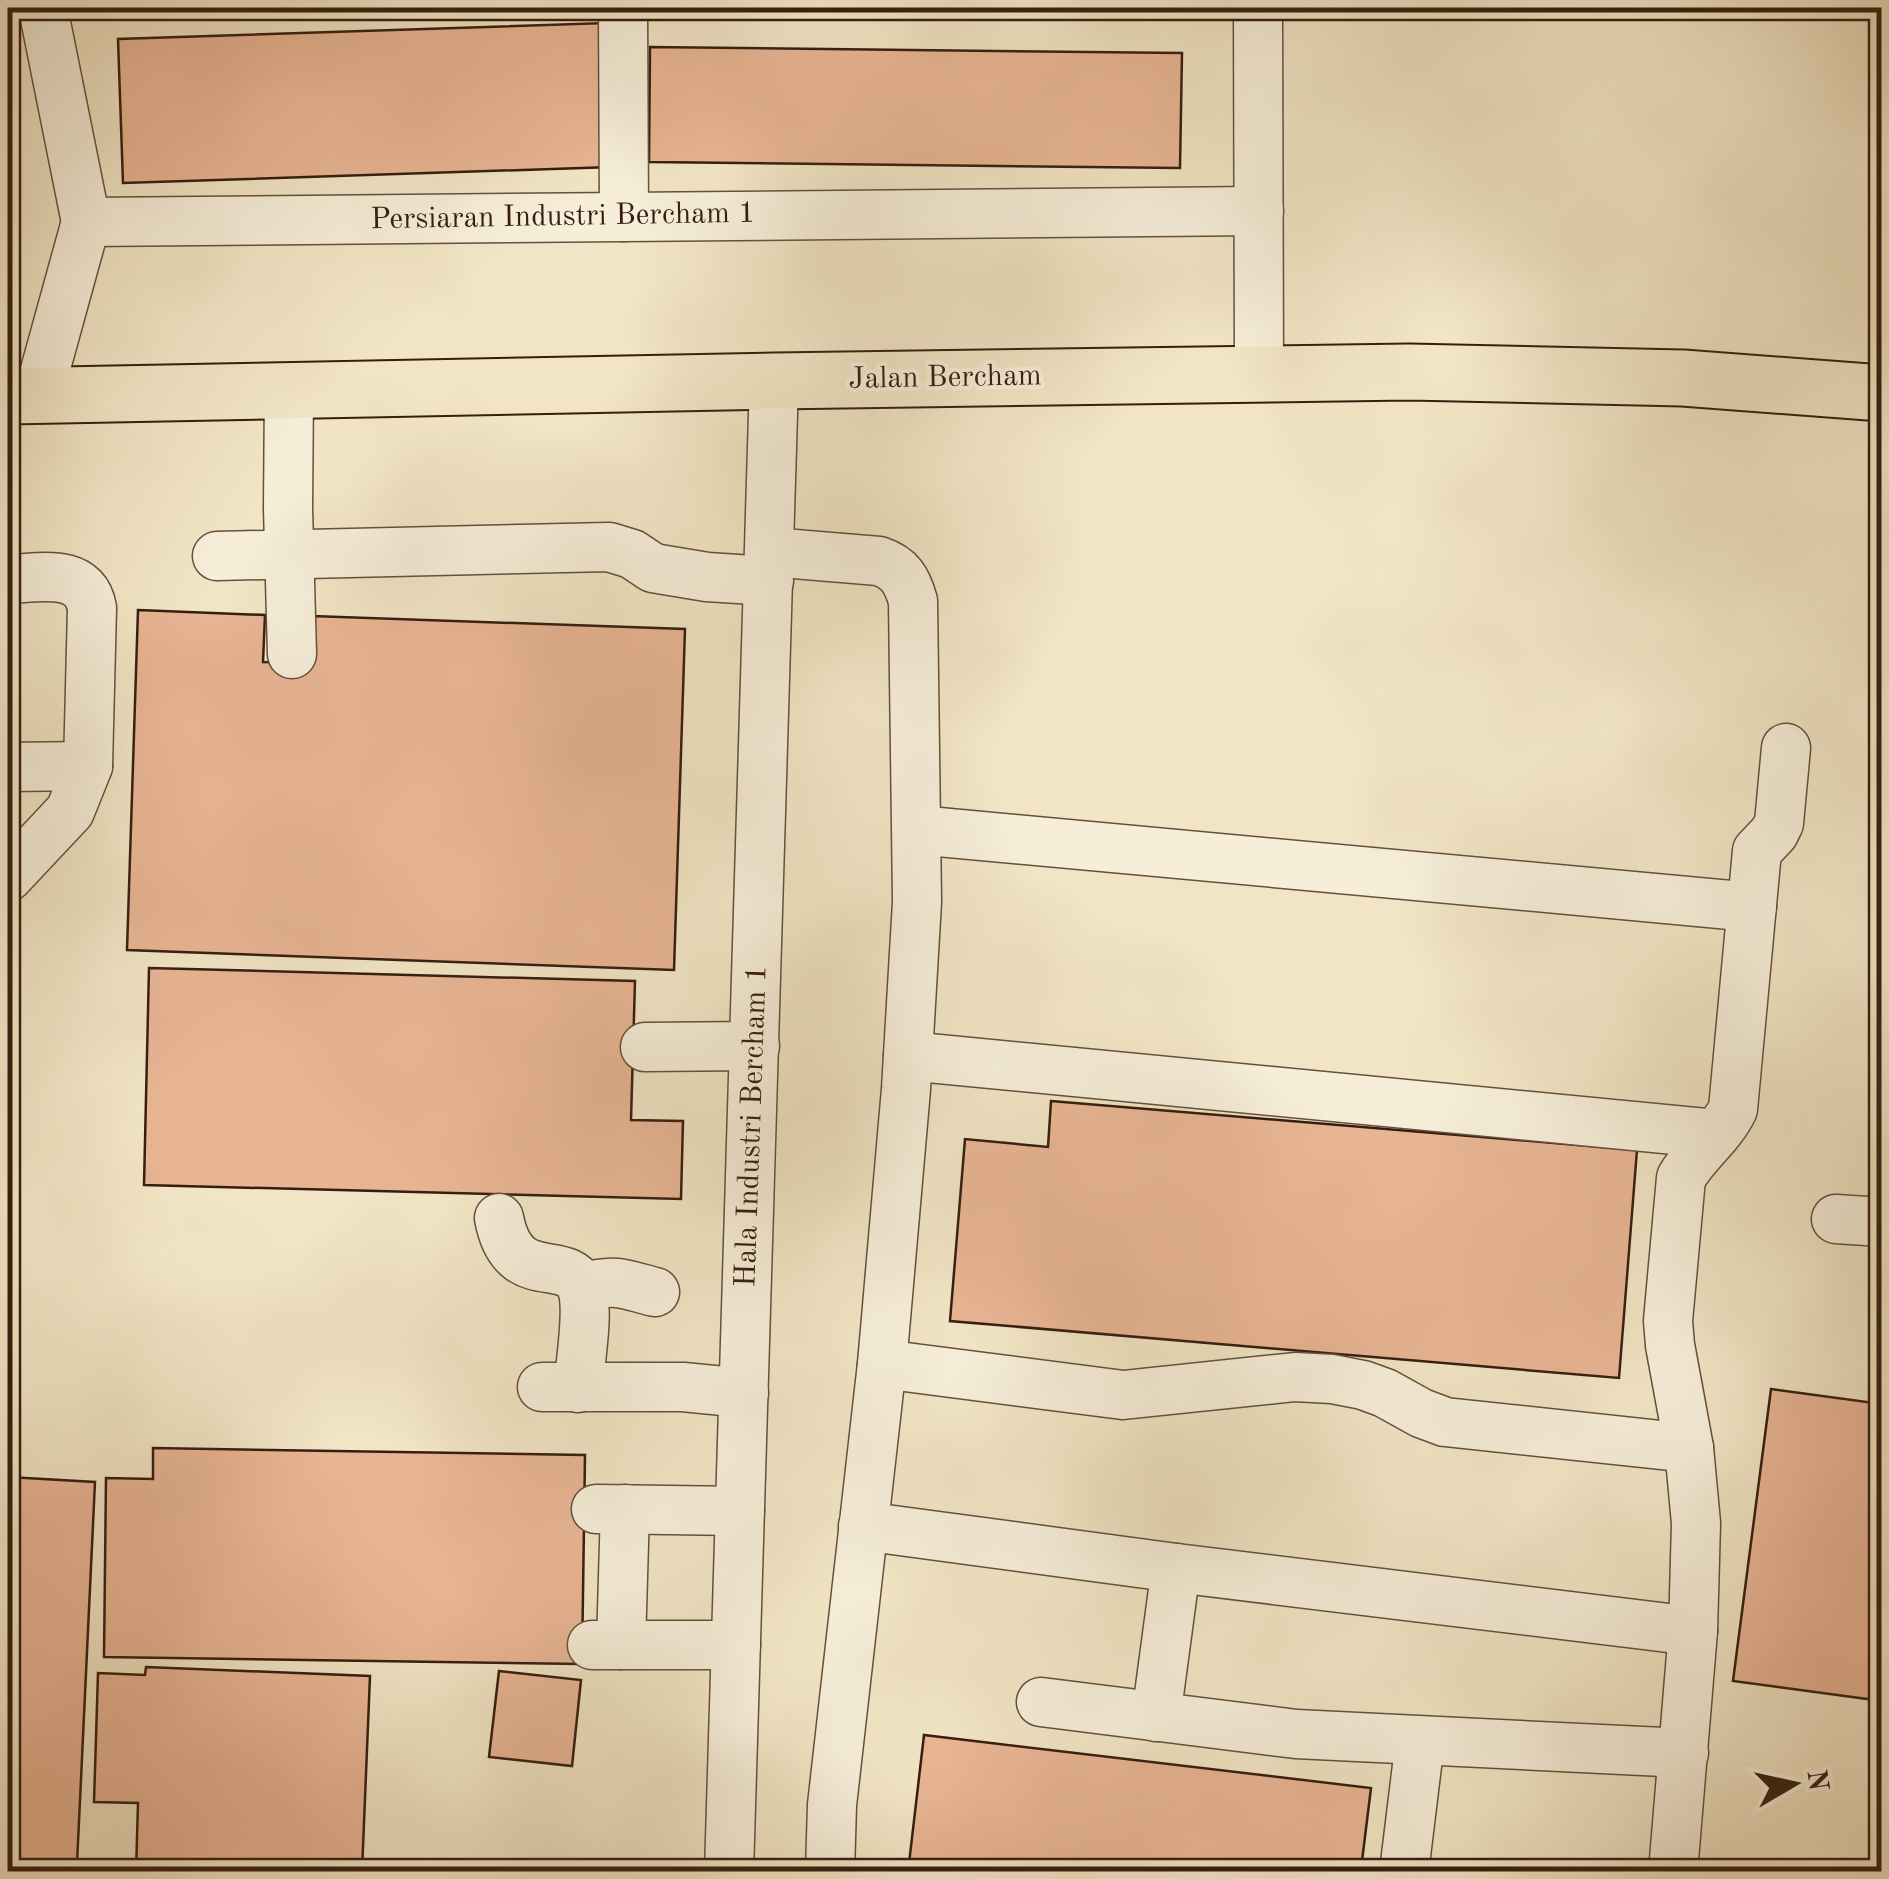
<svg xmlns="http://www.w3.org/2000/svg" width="1889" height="1879" viewBox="0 0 1889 1879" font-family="'Old Standard TT',serif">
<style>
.building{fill:#e8b594;stroke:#361d10;stroke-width:2.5}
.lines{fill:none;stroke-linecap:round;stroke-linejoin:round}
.minor-casing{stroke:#654f3d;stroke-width:51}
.major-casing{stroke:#361d10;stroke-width:59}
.minor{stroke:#f6eed9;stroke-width:48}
.major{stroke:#f1e5c5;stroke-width:55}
.labels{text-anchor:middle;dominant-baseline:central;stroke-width:8;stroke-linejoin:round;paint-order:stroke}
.street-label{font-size:30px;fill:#361d10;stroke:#f6eed9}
</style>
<rect width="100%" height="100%" fill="#f1e5c5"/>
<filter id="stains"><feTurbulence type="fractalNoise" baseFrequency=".002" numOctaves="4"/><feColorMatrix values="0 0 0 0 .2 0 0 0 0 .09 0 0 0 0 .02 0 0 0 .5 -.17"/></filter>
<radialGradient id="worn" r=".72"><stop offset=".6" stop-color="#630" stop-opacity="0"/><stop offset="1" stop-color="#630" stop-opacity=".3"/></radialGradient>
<g class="building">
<polygon points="606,23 611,167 123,183 118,39"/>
<polygon points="650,47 1182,53 1180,168 649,162"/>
<polygon points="138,610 265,615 263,662 311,663 313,616 685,629 674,970 127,950"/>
<polygon points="149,968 635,981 631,1120 683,1121 681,1199 144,1185"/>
<polygon points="1051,1101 1637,1150 1619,1378 950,1321 965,1139 1048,1147"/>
<polygon points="1771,1389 1882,1404 1882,1701 1733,1681"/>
<polygon points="153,1448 585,1455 582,1664 104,1657 106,1478 153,1479"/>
<polygon points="8,1477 95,1482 77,1864 8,1860"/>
<polygon points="146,1667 370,1676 362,1872 136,1872 138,1803 94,1802 98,1673 145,1675"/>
<polygon points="499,1671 581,1680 572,1766 489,1757"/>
<polygon points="924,1735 1371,1788 1362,1861 1387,1864 1386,1872 908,1872"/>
</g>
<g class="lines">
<defs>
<g id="minor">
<polyline points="43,8 86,222 1259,211"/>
<polyline points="623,8 624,217"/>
<polyline points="1258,8 1259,374"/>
<polyline points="289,390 288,508 292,654"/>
<polyline points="38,396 86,222"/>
<path d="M770,552L879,561C900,568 907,580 913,601L917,902L906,1089L882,1364L832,1805L830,1872"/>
<polyline points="217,556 609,547 632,554 653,568 707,577 769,581"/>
<path d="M8,579C39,578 85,567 92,608L88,766L70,811L8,877"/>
<polyline points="8,767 88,766"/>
<polyline points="917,830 1752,907"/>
<polyline points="645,1047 755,1046"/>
<polyline points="908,1056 1716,1134"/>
<path d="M499,1218C513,1291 565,1252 581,1286C590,1307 580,1364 578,1388"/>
<polyline points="1836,1219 1882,1222"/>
<path d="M582,1288C615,1278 623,1284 655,1292"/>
<polyline points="882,1364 1123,1395 1295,1377 1332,1379 1363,1385 1385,1393 1421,1413 1445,1422 1689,1448"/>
<polyline points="542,1387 683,1387 744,1393"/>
<polyline points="596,1509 740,1511"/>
<polyline points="863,1526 1176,1568 1693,1631"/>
<polyline points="592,1645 736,1645"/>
<polyline points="621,1645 625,1509"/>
<polyline points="1041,1702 1296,1734 1684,1753"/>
<polyline points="1156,1717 1176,1568"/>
<polyline points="729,1872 774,381"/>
<polyline points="1404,1872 1420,1741"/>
<path d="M1673,1872L1693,1631L1696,1523L1689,1448L1670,1345L1668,1321L1681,1178C1695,1153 1720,1136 1733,1109L1757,851L1774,833L1779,823L1786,748"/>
</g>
<polyline id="major" points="8,396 774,381 1409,372 1683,378 1882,393"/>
</defs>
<use href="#minor" class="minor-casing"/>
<use href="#major" class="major-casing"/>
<use href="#minor" class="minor"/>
<use href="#major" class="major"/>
</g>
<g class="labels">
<g class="street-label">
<text transform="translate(563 217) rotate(-1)">Persiaran Industri Bercham 1</text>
<text transform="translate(945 378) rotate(-1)">Jalan Bercham</text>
<text transform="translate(752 1126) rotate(-88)">Hala Industri Bercham 1</text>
</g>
</g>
<rect width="1889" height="1879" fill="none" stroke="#f1e5c5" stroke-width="40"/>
<rect x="10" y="10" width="1869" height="1859" fill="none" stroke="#361d10" stroke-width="5"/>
<rect x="20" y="20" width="1849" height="1839" fill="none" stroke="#361d10" stroke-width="2.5"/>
<g transform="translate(1794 1784) rotate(81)" stroke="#f6eed9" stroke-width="8" paint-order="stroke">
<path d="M0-8L18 38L0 25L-18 38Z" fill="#361d10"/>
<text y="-15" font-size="28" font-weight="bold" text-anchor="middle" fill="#361d10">N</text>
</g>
<rect width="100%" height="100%" filter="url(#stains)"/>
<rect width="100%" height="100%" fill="url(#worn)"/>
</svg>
